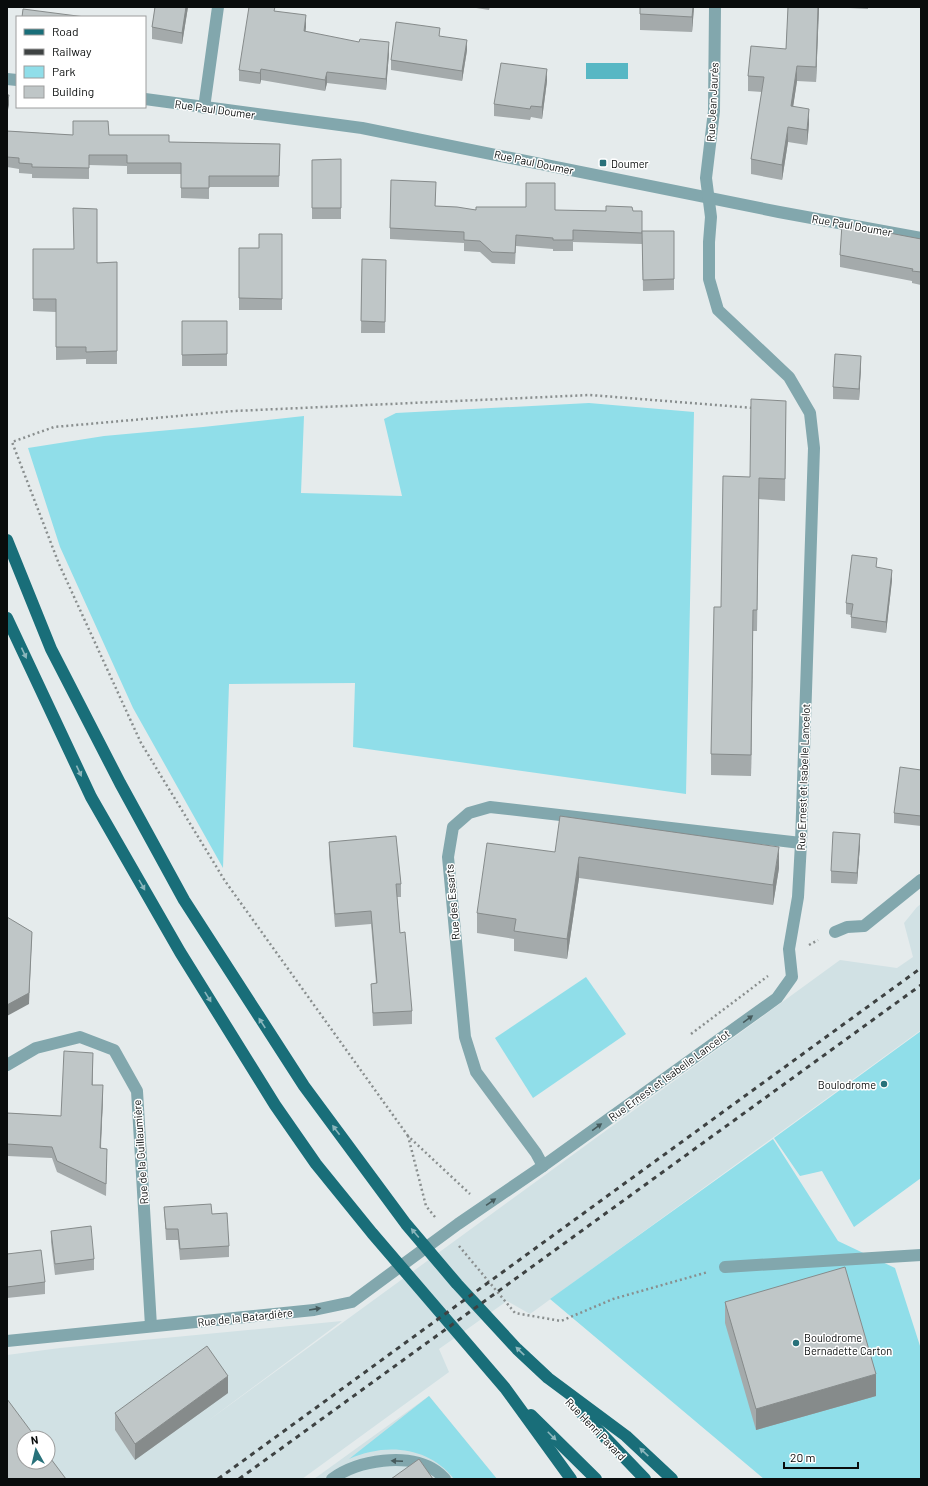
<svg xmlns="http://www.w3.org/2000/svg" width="928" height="1486" viewBox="0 0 928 1486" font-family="Barlow,sans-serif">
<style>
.built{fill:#d1e1e4;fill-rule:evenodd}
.green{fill:#90dee9}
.water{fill:#57b7c4}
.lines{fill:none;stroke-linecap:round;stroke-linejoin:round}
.path{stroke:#898e8e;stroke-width:2.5;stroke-dasharray:2 3;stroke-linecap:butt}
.lane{stroke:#82a7ad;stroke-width:12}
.street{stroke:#82a7ad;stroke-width:12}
.primary{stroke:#196e79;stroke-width:12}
.rail{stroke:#3e4242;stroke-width:3;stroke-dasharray:5 5;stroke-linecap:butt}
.wall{fill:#a4aaab}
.shaded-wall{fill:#868b8b}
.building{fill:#bfc6c7;stroke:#868b8b}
.oneway{fill:#8cb6bc}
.oneway2{fill:#465a5c}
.poi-dot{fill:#28717a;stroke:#fff;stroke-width:1.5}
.labels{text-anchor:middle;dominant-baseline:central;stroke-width:3;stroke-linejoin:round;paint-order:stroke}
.street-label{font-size:11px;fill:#090c0c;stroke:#fff}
.poi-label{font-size:11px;fill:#090c0c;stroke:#fff;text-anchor:start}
</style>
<rect width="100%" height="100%" fill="#e5ebec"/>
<g class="built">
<path d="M921,904V1030L530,1314L507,1301L439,1349L449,1372L302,1479H7V1355L60,1348L342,1321L205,1423L840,960L897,968L913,957L904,923L917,907ZM24,1438H48V1462H24Z"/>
<polygon points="429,1396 497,1479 314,1479"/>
</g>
<g class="green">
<polygon points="589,403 694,412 686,794 353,747 355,683 229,684 223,868 133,708 60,547 28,448 104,436 203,427 304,416 301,493 402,496 384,419 396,413"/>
<polygon points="586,977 626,1034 533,1098 495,1038"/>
<polygon points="921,1031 921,1178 854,1227 822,1171 800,1176 774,1138"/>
<polygon points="773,1139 838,1241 895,1268 921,1349 921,1479 764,1479 550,1299"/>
<path d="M429,1396L497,1479H454C428,1446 385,1443 349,1459Z"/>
</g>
<rect class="water" x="586" y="63" width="42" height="16"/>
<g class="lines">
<g class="path">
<polyline points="809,945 818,940"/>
<polyline points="691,1034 768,976"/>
<polyline points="408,1136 225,881 141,743 59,564 12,442 54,427 234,411 590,395 754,408"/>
<polyline points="435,1217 426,1206 408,1136 470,1194"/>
<polyline points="459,1246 515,1313 561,1321 613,1299 708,1272"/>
</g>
<g class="lane">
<polyline points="204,108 218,7"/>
<polyline points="725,1267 921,1255"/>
<path d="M332,1479C358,1460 408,1452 436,1471C439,1473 442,1476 445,1479"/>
</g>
<g class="street">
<polyline points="7,79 17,80"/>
<polyline points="145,99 362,128 779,212 921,238"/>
<polyline points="835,932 847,927 864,926 921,880"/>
<polyline points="7,1065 36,1048 80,1037 114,1050 137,1091 151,1326"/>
<polyline points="543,1166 536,1153 476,1072 465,1037 448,857 453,827 469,813 490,807 801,843"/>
<polyline points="7,1341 314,1310 352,1302 458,1224 543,1166 777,998 792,977 789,949 798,897 801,843 814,448 810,413 789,377 718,310 709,279 709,242 711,217 706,178 714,111 715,7"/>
</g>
<g class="primary">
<polyline points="7,540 51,649 120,783 184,900 304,1086 406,1224 457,1284 517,1349 548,1378 626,1436 672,1479"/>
<polyline points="7,618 91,797 180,952 275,1105 316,1164 372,1233 505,1388 571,1479"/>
<polyline points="572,1403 645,1479"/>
<polyline points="531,1415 596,1479"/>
</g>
<g class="rail">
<polyline points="218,1479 921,968"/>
<polyline points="239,1479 921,985"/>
</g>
</g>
<g class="wall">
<polygon points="155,7 188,7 182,44 152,39 152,27"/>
<polygon points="470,7 490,7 489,10"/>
<polygon points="694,7 692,32 640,30 640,14"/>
<polygon points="788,7 819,7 816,82 797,81 793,106 809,124 807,145 788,142 782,180 751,174 751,159 762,92 748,91 748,76 786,49"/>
<polygon points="830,7 868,7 868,9"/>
<polygon points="275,11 306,27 305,32 389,53 386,90 327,83 325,91 261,80 260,84 239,81 239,70"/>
<polygon points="467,50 462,81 391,70 391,60"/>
<polygon points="547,81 542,119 531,117 530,120 494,116 494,104"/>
<polygon points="7,131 73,135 109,135 169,142 280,144 279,187 209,187 209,199 181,198 181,174 127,174 127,166 89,165 89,179 32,178 32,174 19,173 19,169 7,167"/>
<polygon points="341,159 341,219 312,219 312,160"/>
<polygon points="436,193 435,206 476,210 642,211 642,244 573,242 573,251 553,251 553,249 516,246 515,264 492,263 480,252 464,251 464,243 390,239 390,228"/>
<polygon points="642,231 674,231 674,290 643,291"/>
<polygon points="282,234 282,310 239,310 239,248 259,248"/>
<polygon points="921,239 921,285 912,283 912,281 840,267 840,255"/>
<polygon points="33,249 97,263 117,262 117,364 86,364 86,359 56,360 56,312 33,311"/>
<polygon points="362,259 386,260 385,333 361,333"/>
<rect x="182" y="321" width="45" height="45"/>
<polygon points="861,367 859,400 833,399 833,387"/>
<polygon points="786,401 785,501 759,499 757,631 753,631 751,776 711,775 711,754 721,607 750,477"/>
<polygon points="877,567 892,580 886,633 851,628 851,615 846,614 846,603"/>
<polygon points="921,770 921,826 894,823 894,813"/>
<polygon points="329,842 401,884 401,897 397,897 400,933 412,1011 412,1024 373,1026 371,984 376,983 371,924 335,927 329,855"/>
<polygon points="860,845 857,884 831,883 831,871"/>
<polygon points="555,852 779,868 773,905 579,878 567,959 514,951 514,939 477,933 477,913"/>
<polygon points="93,1053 93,1085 103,1097 101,1148 107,1160 106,1196 57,1172 52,1158 7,1156 7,1113 61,1116"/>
<polygon points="164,1207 212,1214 229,1246 229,1257 180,1260 178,1240 166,1240"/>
<polygon points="51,1231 94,1259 94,1270 55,1275 51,1242"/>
<polygon points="7,1254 45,1282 45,1294 7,1298"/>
<polygon points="725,1302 876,1396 756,1430 725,1323"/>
<polygon points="228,1393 135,1460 115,1430 115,1413"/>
</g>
<g class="shaded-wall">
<polygon points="186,7 188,7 182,44 182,33"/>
<polygon points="693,7 694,7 692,32 692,17"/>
<polygon points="818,7 819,7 816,82 816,67"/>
<polygon points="306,15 306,27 304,43 304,31"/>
<polygon points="467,40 467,50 462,81 462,71"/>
<polygon points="389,42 389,53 386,90 386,79"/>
<polygon points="797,66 797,81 791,121 791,106"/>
<polygon points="261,69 261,80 260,84 260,73"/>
<polygon points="547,69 547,81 542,119 542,107"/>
<polygon points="327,72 327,83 325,91 325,80"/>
<polygon points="9,95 9,105 7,115 7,105"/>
<polygon points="809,109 809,124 807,145 807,130"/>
<polygon points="788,127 788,142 782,180 782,165"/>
<polygon points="861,356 861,367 859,400 859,389"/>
<polygon points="892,570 892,580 886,633 886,622"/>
<polygon points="753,610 753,631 751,776 751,755"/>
<polygon points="860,834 860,845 857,884 857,873"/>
<polygon points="779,847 779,868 773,905 773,885"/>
<polygon points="579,857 579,878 567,959 567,939"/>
<polygon points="32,932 29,1004 7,1016 7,1005"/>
<polygon points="103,1085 103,1097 100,1160 100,1148"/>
<polygon points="876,1374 876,1396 756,1430 756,1409"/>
<polygon points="228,1376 228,1393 135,1460 135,1444"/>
</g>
<g class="building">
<polygon points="155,7 186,7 182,33 152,27"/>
<polygon points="249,7 275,7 274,11 306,15 304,31 359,42 360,39 389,42 386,79 327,72 325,80 261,69 260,73 239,70"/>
<polygon points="640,7 693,7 692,17 640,14"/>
<polygon points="788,7 818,7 816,67 797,66 791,106 809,109 807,130 788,127 782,165 751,159 764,77 748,76 751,46 786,49"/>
<polygon points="23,9 85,17 22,17"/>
<polygon points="396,22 440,28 439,36 467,40 462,71 391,60"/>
<polygon points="501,63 547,69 542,107 531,106 530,109 494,104"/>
<polygon points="7,95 9,95 7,105"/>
<polygon points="73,121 108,121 109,135 169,135 169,142 280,144 279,176 209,176 209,188 181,188 181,163 127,163 127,155 89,155 89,168 32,167 32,164 19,163 19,158 7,157 7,131 73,135"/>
<polygon points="341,159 341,208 312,208 312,160"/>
<polygon points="391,180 436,182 435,206 457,207 476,210 476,207 526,207 526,183 555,183 555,210 606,211 606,206 632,207 633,211 642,211 642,233 573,230 573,240 553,240 553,238 516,235 515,253 492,252 480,241 464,240 464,232 390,228"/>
<polygon points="73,208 97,209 97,263 117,262 117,351 86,352 86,347 56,347 56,299 33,299 33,249 74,249"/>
<polygon points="842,224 921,239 921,272 912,271 913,269 840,255"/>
<polygon points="642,231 674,231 674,279 643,280"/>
<polygon points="259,234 282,234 282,299 239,298 239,248 259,248"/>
<polygon points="362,259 386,260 385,322 361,321"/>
<polygon points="182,321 227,321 227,354 182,355"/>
<polygon points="835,354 861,356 859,389 833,387"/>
<polygon points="751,399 786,401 785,479 759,478 757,610 753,610 751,755 711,754 714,607 721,607 723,476 750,477"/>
<polygon points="852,555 877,558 876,567 892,570 886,622 851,617 853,604 846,603"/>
<polygon points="900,767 921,770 921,816 894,813"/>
<polygon points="560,816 779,847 773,885 579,857 567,939 514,931 516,919 477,913 487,843 555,852"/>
<polygon points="833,832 860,834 857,873 831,871"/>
<polygon points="396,836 401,884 396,884 400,933 405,932 412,1011 373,1013 371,984 377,983 371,911 335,914 329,842"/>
<polygon points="7,917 32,932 29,993 7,1005"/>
<polygon points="64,1051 93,1053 92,1085 103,1085 100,1148 107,1149 106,1184 57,1161 52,1147 7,1144 7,1113 61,1116"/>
<polygon points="211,1204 212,1214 227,1213 229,1246 180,1249 178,1229 166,1229 164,1207"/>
<polygon points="91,1226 94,1259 55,1264 51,1231"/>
<polygon points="41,1250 45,1282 7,1287 7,1254"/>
<polygon points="845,1267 876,1374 756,1409 725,1302"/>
<polygon points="207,1346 228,1376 135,1444 115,1413"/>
<polygon points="7,1399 36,1438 24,1438 24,1462 48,1462 48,1455 66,1479 7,1479"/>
<polygon points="419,1459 433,1479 391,1479"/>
</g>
<defs><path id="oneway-solid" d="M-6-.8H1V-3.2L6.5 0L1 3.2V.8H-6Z"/></defs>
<g class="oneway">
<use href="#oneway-solid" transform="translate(24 653) rotate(65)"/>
<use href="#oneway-solid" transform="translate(79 771) rotate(65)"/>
<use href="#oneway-solid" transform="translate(142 885) rotate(60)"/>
<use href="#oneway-solid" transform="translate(208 997) rotate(58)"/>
<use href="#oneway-solid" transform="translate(262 1023) rotate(-123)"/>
<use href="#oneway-solid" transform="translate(336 1130) rotate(-127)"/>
<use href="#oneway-solid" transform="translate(415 1233) rotate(-130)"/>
<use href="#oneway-solid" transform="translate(520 1351) rotate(-136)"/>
<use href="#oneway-solid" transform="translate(552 1436) rotate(45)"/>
<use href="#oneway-solid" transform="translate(644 1452) rotate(-137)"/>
</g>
<g class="oneway2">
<use href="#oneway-solid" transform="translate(748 1019) rotate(-36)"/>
<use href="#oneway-solid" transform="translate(597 1127) rotate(-36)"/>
<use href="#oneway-solid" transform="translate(491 1202) rotate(-35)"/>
<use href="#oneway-solid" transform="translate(315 1309) rotate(-9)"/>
<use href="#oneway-solid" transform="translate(397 1461) rotate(-177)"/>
</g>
<g class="poi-dot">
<rect x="599" y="159" width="8" height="8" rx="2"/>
<circle cx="884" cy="1084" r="4"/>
<circle cx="796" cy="1343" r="4"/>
</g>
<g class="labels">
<g class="street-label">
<text transform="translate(712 102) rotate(-87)">Rue Jean Jaurès</text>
<text transform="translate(215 109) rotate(8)">Rue Paul Doumer</text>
<text transform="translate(534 162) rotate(12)">Rue Paul Doumer</text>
<text transform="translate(852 225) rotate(10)">Rue Paul Doumer</text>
<text transform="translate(803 777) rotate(-88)">Rue Ernest et Isabelle Lancelot</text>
<text transform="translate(452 902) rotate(-95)">Rue des Essarts</text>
<text transform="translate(669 1075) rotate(-36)">Rue Ernest et Isabelle Lancelot</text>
<text transform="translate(140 1152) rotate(-94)">Rue de la Guillaumière</text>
<text transform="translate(245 1317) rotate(-6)">Rue de la Batardière</text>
<text transform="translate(596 1429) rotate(46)">Rue Henri Pavard</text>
</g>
<g class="poi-label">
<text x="611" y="163">Doumer</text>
<text x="876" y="1084" text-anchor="end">Boulodrome</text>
<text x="804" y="1337">Boulodrome<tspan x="804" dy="13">Bernadette Carton</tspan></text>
</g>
</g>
<rect width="928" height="1486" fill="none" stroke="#090c0c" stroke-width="16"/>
<rect x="16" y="16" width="130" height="92" fill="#ffffff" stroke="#9d9e9e"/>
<rect x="24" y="29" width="20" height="6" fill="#196e79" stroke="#9d9e9e"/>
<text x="52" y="36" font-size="12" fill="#090c0c">Road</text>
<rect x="24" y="49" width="20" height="6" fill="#3e4242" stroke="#9d9e9e"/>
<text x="52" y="56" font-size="12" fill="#090c0c">Railway</text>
<rect x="24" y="66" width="20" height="12" fill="#90dee9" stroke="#9d9e9e"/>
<text x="52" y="76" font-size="12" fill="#090c0c">Park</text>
<rect x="24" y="86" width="20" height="12" fill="#bfc6c7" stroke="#9d9e9e"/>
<text x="52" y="96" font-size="12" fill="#090c0c">Building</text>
<g transform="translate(36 1450) rotate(352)"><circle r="19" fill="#ffffff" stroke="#9d9e9e"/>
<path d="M0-3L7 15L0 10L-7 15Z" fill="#28717a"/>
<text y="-6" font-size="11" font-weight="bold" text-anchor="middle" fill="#090c0c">N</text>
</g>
<path d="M784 1462v6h74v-6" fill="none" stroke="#090c0c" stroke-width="2"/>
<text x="790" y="1462" font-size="12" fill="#090c0c" stroke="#ffffff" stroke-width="3" paint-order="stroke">20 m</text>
</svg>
